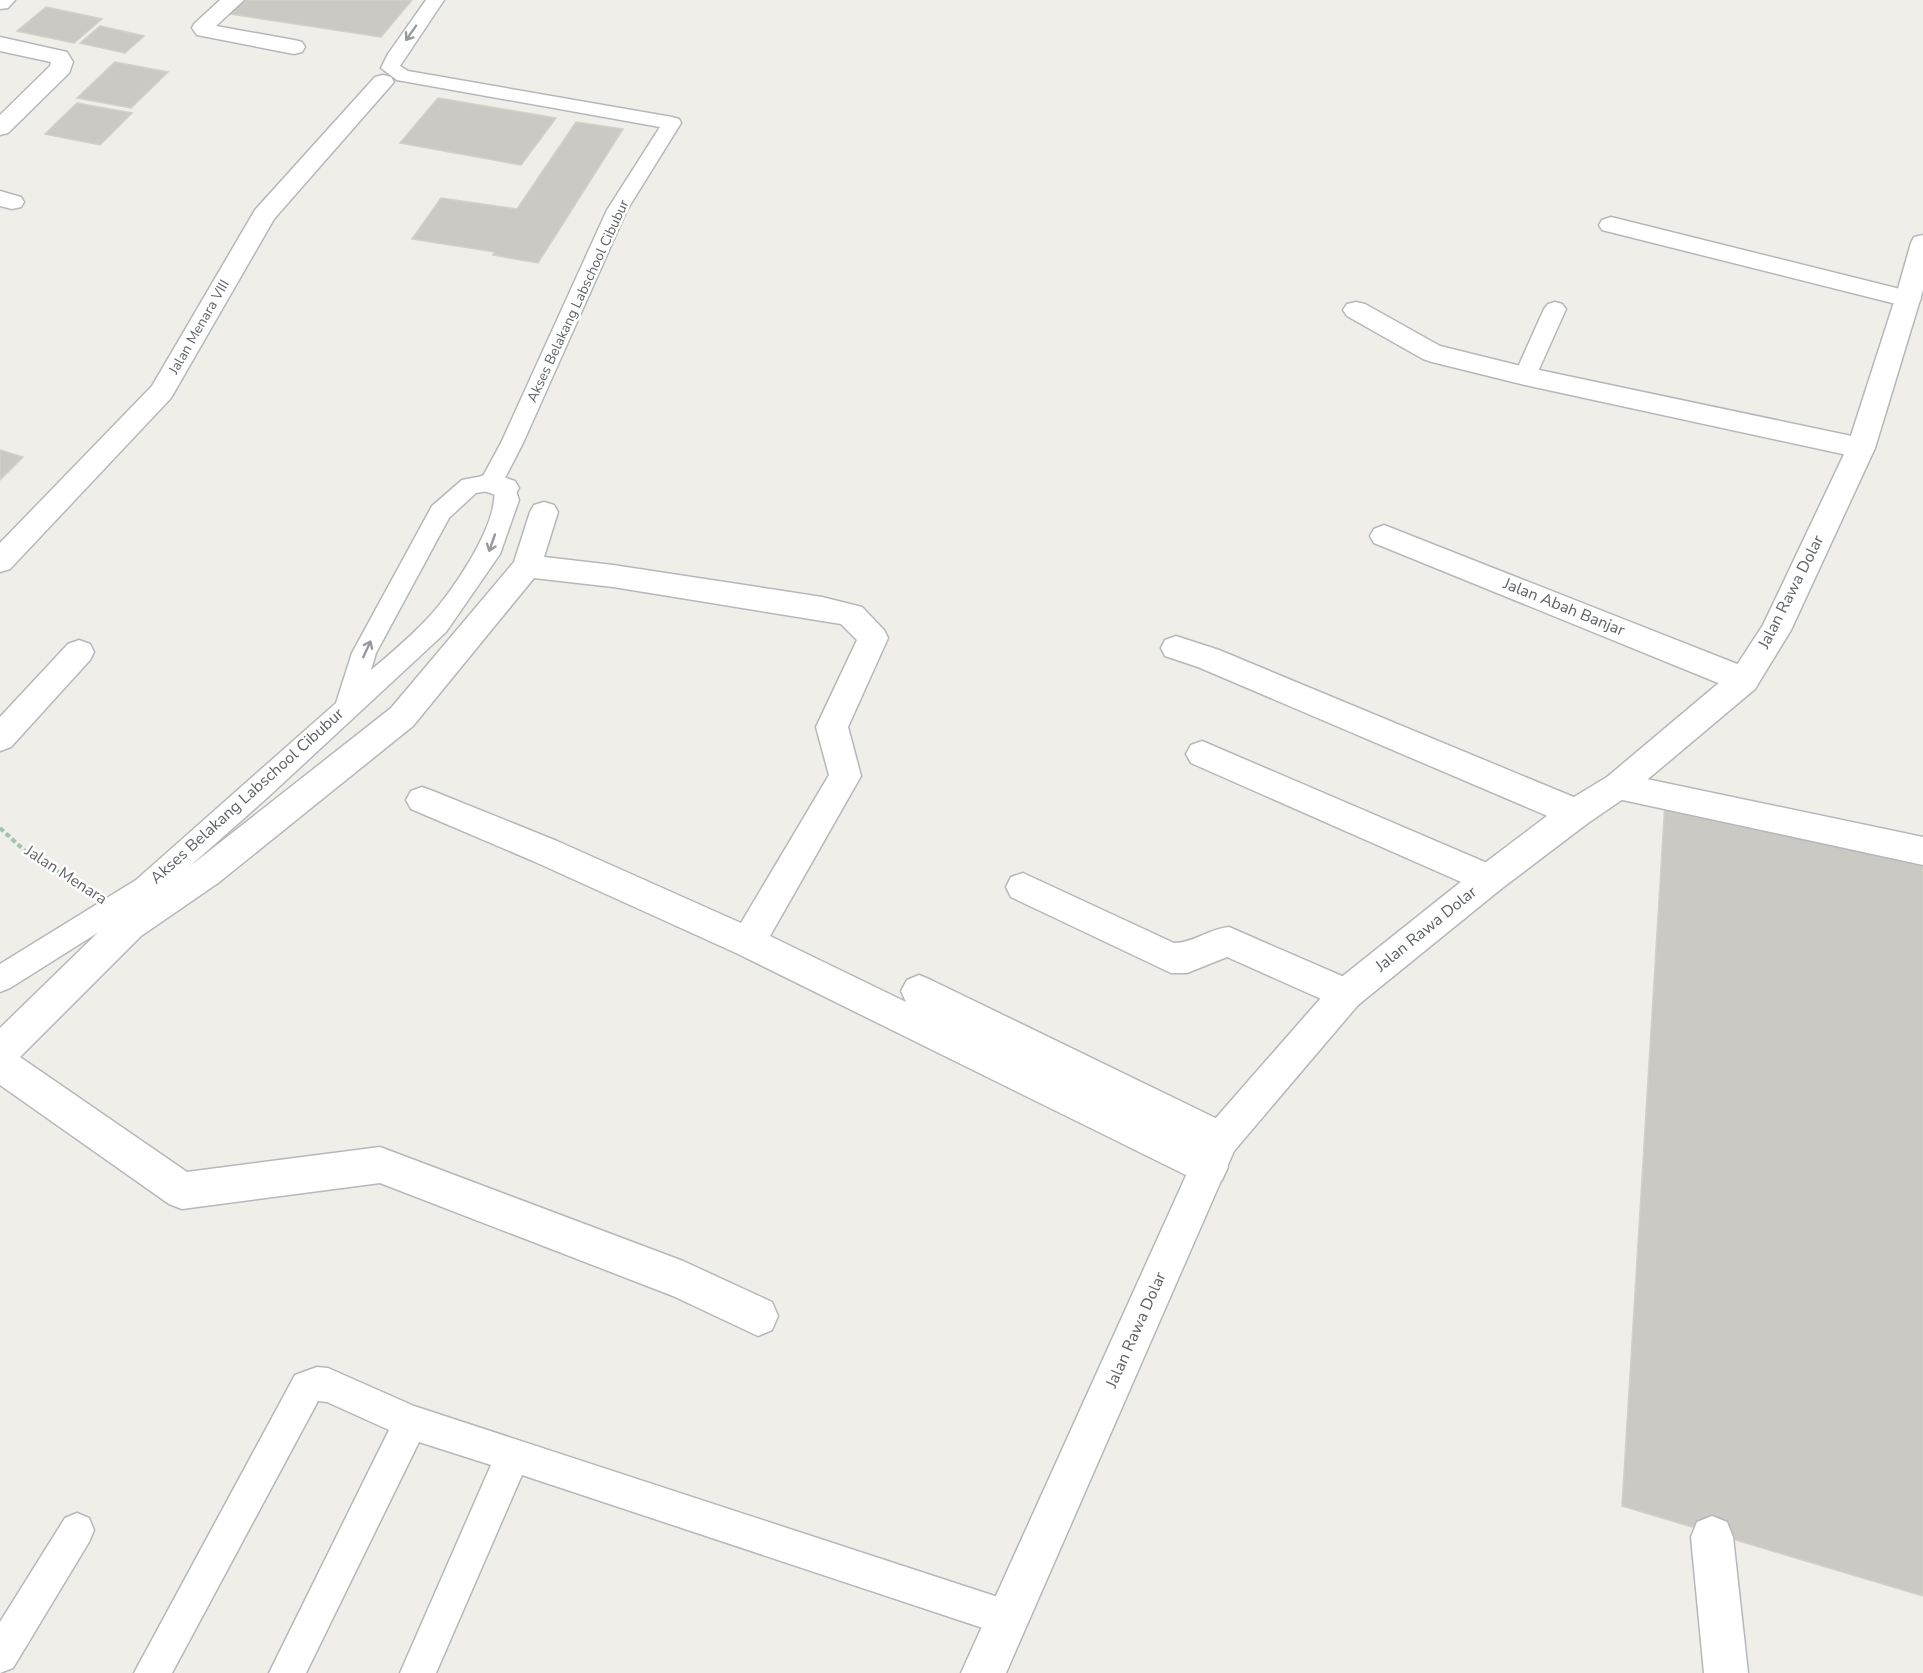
<svg xmlns="http://www.w3.org/2000/svg" width="1923" height="1673" viewBox="0 0 1923 1673" font-family="'Nunito Sans',sans-serif">
<style>
.building{fill:#cbc9c4;stroke:#d4cfc7;stroke-width:1.5}
.lines{fill:none;stroke-linecap:round;stroke-linejoin:round}
.service-casing{stroke:#b5b8bb;stroke-width:3}
.minor-casing{stroke:#b5b8bb;stroke-width:3}
.tertiary-casing{stroke:#b5b8bb;stroke-width:3}
.path{stroke:#a1c5aa;stroke-width:4;stroke-dasharray:5 3;stroke-linecap:butt}
.service{fill:#fff;fill-rule:evenodd}
.minor{fill:#fff;fill-rule:evenodd}
.tertiary{fill:#fff;fill-rule:evenodd}
.oneway{stroke:#979a9c}
.labels{text-anchor:middle;dominant-baseline:central;stroke-width:5;stroke-linejoin:round;paint-order:stroke}
.far-street-label{font-size:14px;fill:#5f6366;stroke:#fff}
.street-label{font-size:16px;fill:#5f6366;stroke:#fff}
</style>
<rect width="100%" height="100%" fill="#f0eee8"/>
<g class="building">
<polygon points="243,0 412,0 381,37 230,14"/>
<polygon points="46,7 102,19 74,43 17,31"/>
<polygon points="100,26 144,36 125,53 80,43"/>
<polygon points="115,62 168,72 131,108 77,98"/>
<polygon points="438,98 556,118 521,165 400,143"/>
<polygon points="77,103 132,113 100,145 45,134"/>
<polygon points="576,122 623,129 538,263 493,255 495,252 412,239 441,198 517,209"/>
<polygon points="0,450 23,457 0,480"/>
<polygon points="1665,802 1923,861 1923,1596 1622,1506"/>
</g>
<g class="lines">
<defs>
<g id="service">
<path d="M426,0H444L400,66L408,71L672,117L679,119L681,123L627,210L523,443L504,480L513,482L519,500L500,554L446,632L267,798L156,896L10,988L0,992V964L136,880L336,703L352,653L432,506L462,480L483,476L501,443L607,210L660,127L397,80L381,68L388,54ZM494,490C499,524 450,596 426,620C409,638 390,654 371,670L376,653L449,518L476,493Z"/>
<polygon points="1555,302 1562,304 1566,309 1536,376 1533,381 1525,383 1517,381 1514,376 1544,309 1548,304"/>
<polygon points="317,1367 328,1368 414,1406 1007,1600 1020,1605 1025,1618 1020,1631 1007,1636 522,1475 436,1673 400,1673 491,1465 419,1442 306,1673 269,1673 389,1430 327,1402 318,1401 172,1673 134,1673 295,1375"/>
<polygon points="77,1513 89,1518 94,1530 89,1542 13,1668 0,1673 0,1622 65,1518"/>
</g>
<g id="minor">
<polygon points="0,0 15,0 8,8 0,9"/>
<polygon points="220,0 244,0 216,26 294,40 302,42 305,47 302,52 294,54 197,35 192,28 194,24"/>
<polygon points="0,37 67,52 73,62 69,73 8,133 0,135 0,115 50,66 51,62 0,51"/>
<polygon points="383,75 391,77 394,82 274,219 171,398 10,569 0,572 0,543 152,386 255,210 375,77"/>
<polygon points="0,191 21,197 24,202 21,207 12,209 0,206"/>
<polygon points="1611,217 1908,291 1917,293 1921,299 1917,305 1908,307 1602,230 1599,225 1602,220"/>
<polygon points="1356,302 1365,304 1440,346 1525,367 1861,438 1871,441 1875,448 1871,455 1861,458 1525,385 1432,362 1423,359 1347,316 1343,310 1347,304"/>
<polygon points="491,473 515,481 519,488 515,495 505,498 481,490 477,483 481,476"/>
<polygon points="544,502 554,505 558,512 544,557 613,565 822,597 862,607 884,630 888,638 848,727 861,776 770,936 906,1002 901,991 907,980 919,975 931,980 1234,1127 1240,1139 1234,1151 1223,1156 1228,1167 1222,1180 1209,1185 1196,1180 736,953 533,861 411,809 406,800 411,791 422,787 433,791 557,841 741,923 829,775 816,727 857,640 841,624 613,587 534,578 413,726 218,883 141,936 20,1057 187,1172 380,1147 683,1261 772,1302 778,1316 772,1330 758,1336 673,1296 380,1183 182,1209 169,1204 0,1085 0,1028 117,914 194,863 391,708 514,562 530,512 534,505"/>
<polygon points="1384,525 1755,671 1759,680 1755,689 1744,692 1733,689 1374,543 1370,536 1374,529"/>
<polygon points="1176,636 1219,650 1588,803 1592,813 1588,823 1576,827 1564,823 1198,667 1165,656 1161,648 1165,640"/>
<polygon points="79,640 90,644 94,652 90,660 11,747 0,751 0,717 68,644"/>
<polygon points="1202,741 1501,869 1506,879 1501,889 1489,893 1477,889 1191,763 1186,754 1191,745"/>
<polygon points="1618,773 1923,837 1923,865 1618,799 1607,795 1602,786 1607,777"/>
<path d="M1023,873L1174,943C1193,943 1209,929 1229,927L1358,983L1364,994L1358,1005L1346,1010L1227,957L1187,973H1171L1011,897L1006,887L1011,877Z"/>
<polygon points="1712,1516 1727,1522 1733,1537 1748,1673 1704,1673 1691,1537 1697,1522"/>
</g>
<polygon id="tertiary" points="1923,235 1923,290 1875,448 1791,630 1755,689 1629,795 1588,823 1501,889 1358,1005 1234,1151 1006,1673 961,1673 1208,1127 1334,983 1477,869 1564,803 1607,777 1733,671 1763,625 1847,448 1895,299 1911,243 1914,237"/>
</defs>
<use href="#service" class="service-casing"/>
<use href="#minor" class="minor-casing"/>
<use href="#tertiary" class="tertiary-casing"/>
<polyline class="path" points="0,828 24,850 80,885"/>
<use href="#service" class="service"/>
<use href="#minor" class="minor"/>
<use href="#tertiary" class="tertiary"/>
</g>
<defs><path id="oneway-shaft" d="M-6 0H5M1.5-3L5.5 0L1.5 3" fill="none" stroke-width="1.6" stroke-linecap="round" stroke-linejoin="round" transform="scale(1.5)"/></defs>
<g class="oneway">
<use href="#oneway-shaft" transform="translate(411 33) rotate(125)"/>
<use href="#oneway-shaft" transform="translate(492 543) rotate(109)"/>
<use href="#oneway-shaft" transform="translate(367 649) rotate(-65)"/>
</g>
<g class="labels">
<g class="far-street-label">
<text transform="translate(578 301) rotate(-65)">Akses Belakang Labschool Cibubur</text>
<text transform="translate(199 327) rotate(-60)">Jalan Menara VIII</text>
</g>
<g class="street-label">
<text transform="translate(1791 592) rotate(-63)">Jalan Rawa Dolar</text>
<text transform="translate(1564 607) rotate(22)">Jalan Abah Banjar</text>
<text transform="translate(247 796) rotate(-42)">Akses Belakang Labschool Cibubur</text>
<text transform="translate(66 875) rotate(33)">Jalan Menara</text>
<text transform="translate(1426 929) rotate(-39)">Jalan Rawa Dolar</text>
<text transform="translate(1136 1330) rotate(-66)">Jalan Rawa Dolar</text>
</g>
</g>
</svg>
